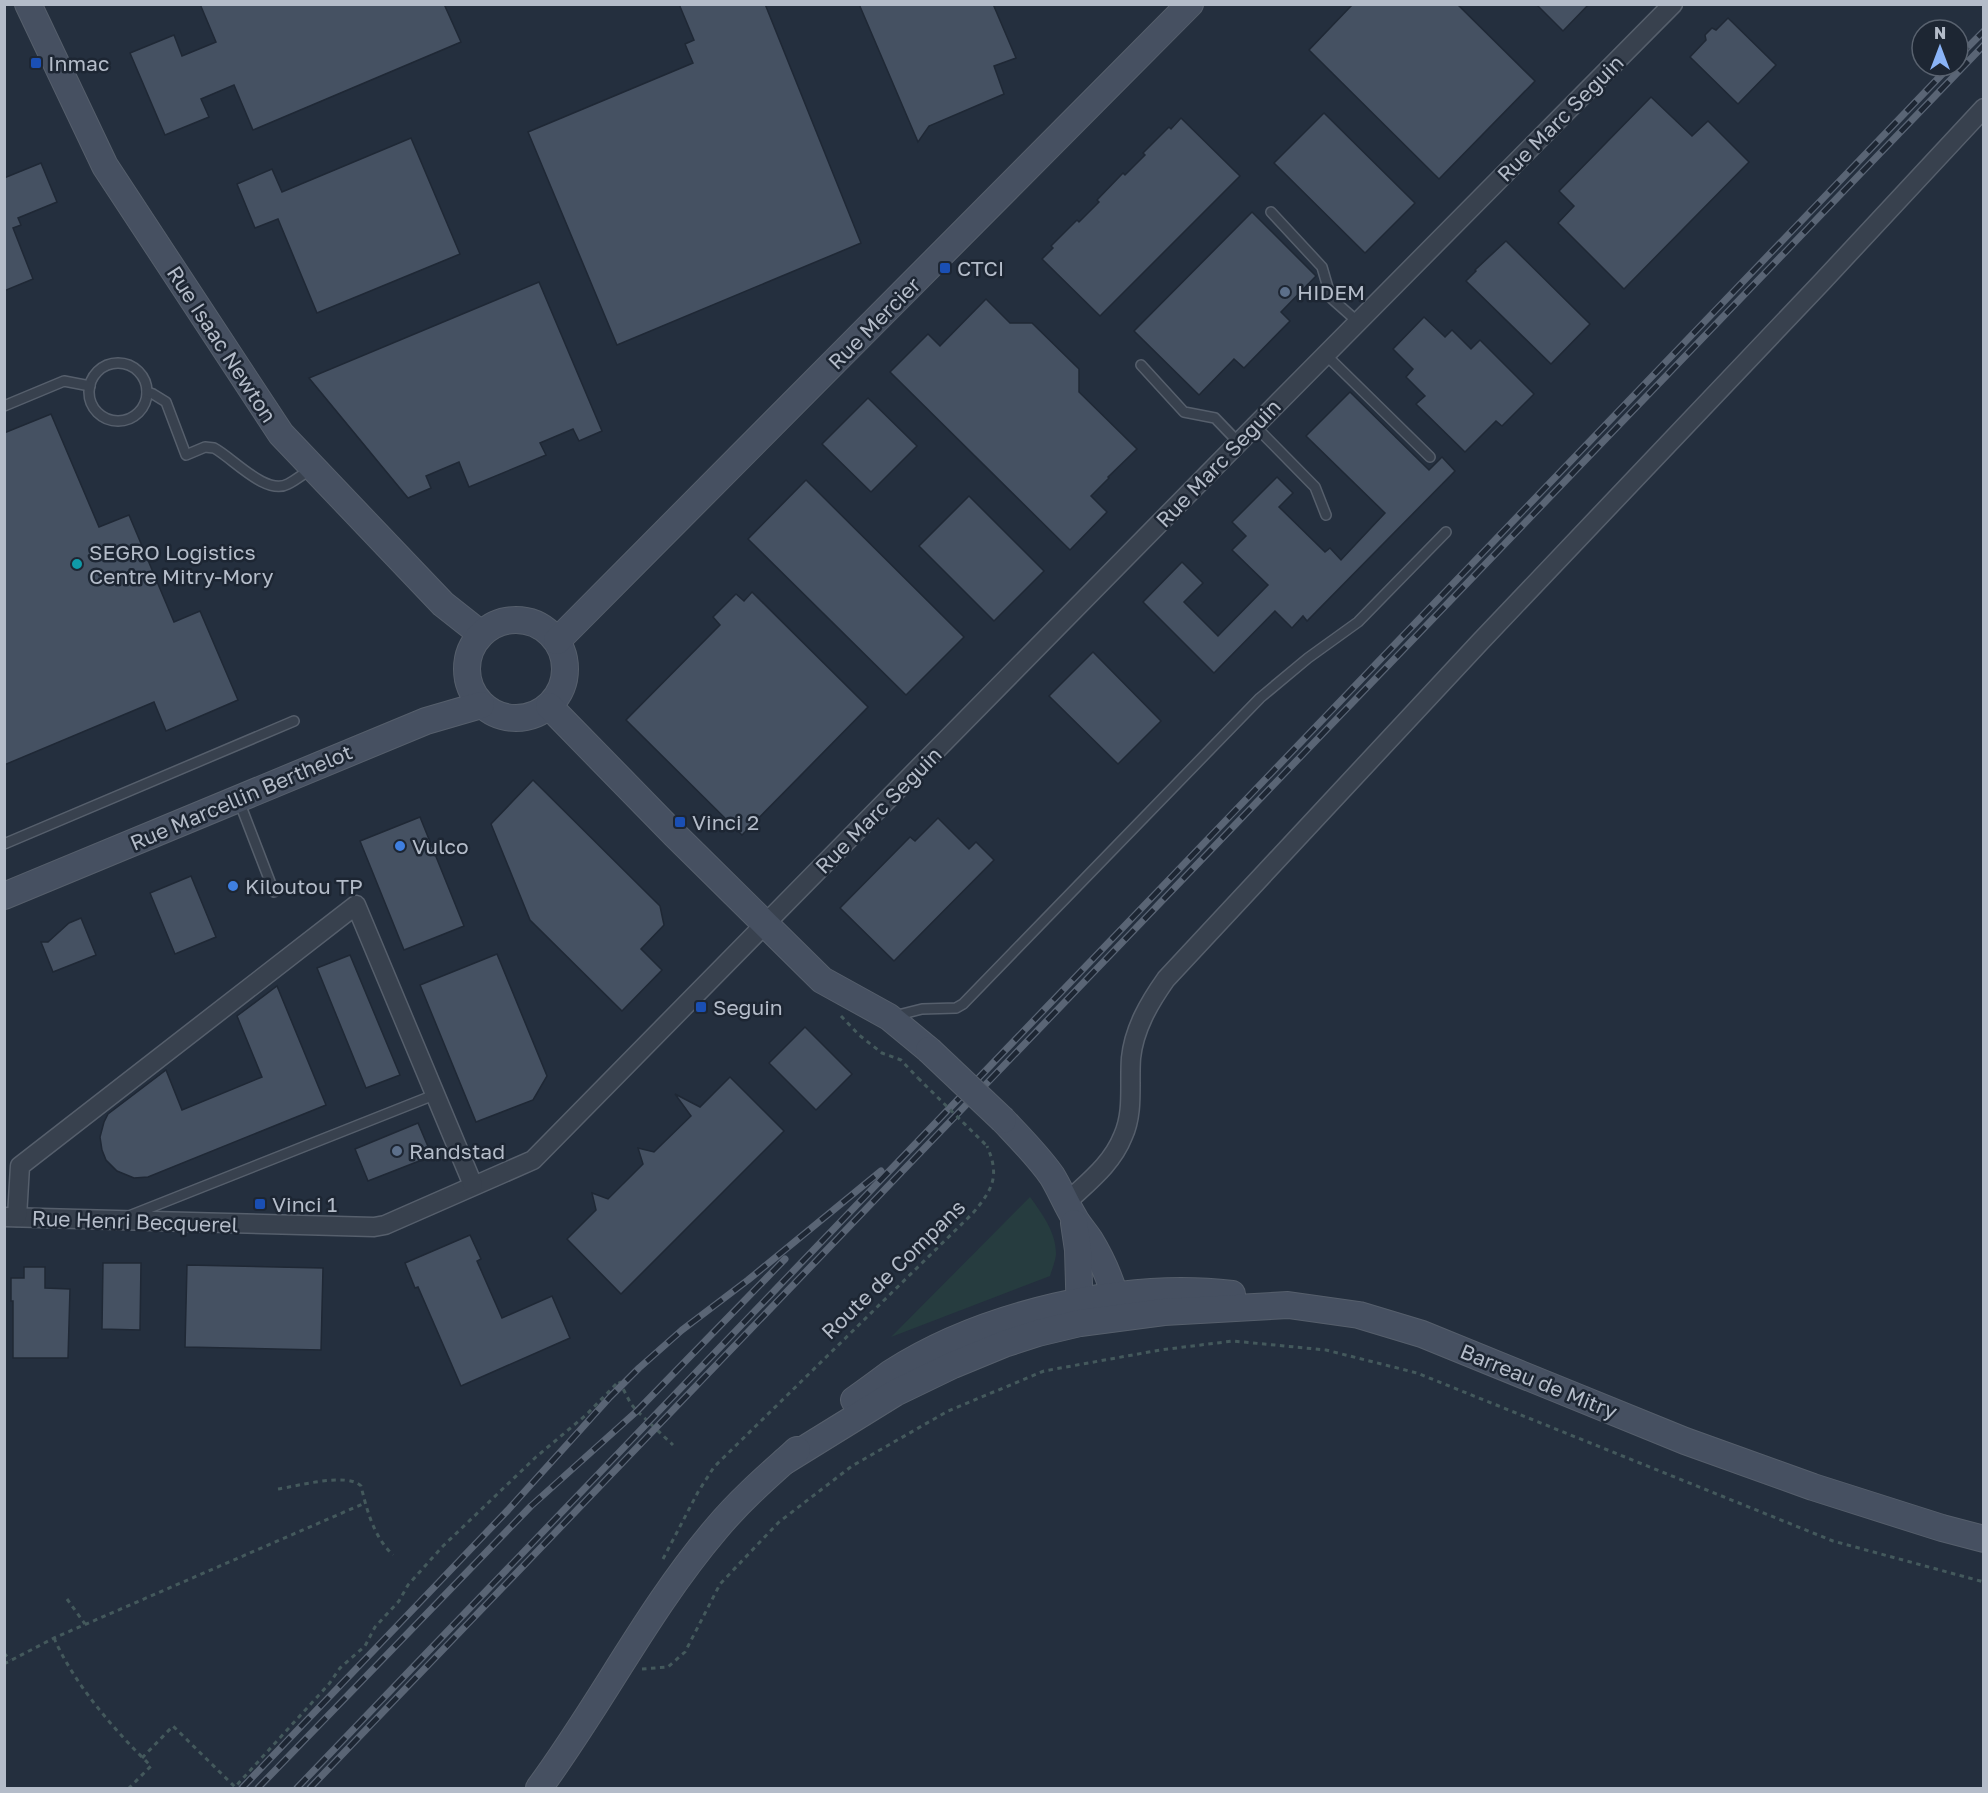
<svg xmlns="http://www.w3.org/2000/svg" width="1988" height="1793" viewBox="0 0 1988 1793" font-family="'Golos Text',sans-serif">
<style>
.green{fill:#263c3f}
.building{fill:#455162;stroke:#1f2835;stroke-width:1.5}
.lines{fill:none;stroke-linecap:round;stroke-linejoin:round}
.lane-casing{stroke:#565f6c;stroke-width:12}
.street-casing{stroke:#565f6c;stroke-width:21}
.secondary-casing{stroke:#565f6c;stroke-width:28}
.path{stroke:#44595c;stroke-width:3;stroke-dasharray:4.5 4.5;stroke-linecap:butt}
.lane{stroke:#38414e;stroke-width:9}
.street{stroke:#38414e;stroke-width:18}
.secondary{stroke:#465061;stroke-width:26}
.rail-casing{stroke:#5a6575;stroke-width:7}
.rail{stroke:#1d2633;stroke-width:4.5;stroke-dasharray:14;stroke-linecap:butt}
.secondary-bridge-casing{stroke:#565f6c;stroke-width:28;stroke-linecap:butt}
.path-bridge{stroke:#44595c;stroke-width:3;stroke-dasharray:4.5 4.5;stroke-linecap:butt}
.secondary-bridge{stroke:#465061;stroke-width:26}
.transit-dot{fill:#1a4fb4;stroke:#1d2633;stroke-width:2}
.service-dot{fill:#5c6f8a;stroke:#1d2633;stroke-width:2}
.culture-dot{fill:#0f9aa8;stroke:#1d2633;stroke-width:2}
.shop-dot{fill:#3f7fe0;stroke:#1d2633;stroke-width:2}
.labels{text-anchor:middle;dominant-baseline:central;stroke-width:5;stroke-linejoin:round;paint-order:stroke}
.poi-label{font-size:21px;fill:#b4bcc9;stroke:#1d2633;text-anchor:start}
.street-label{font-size:21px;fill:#b4bcc9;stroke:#1d2633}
</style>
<rect width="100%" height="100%" fill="#242f3e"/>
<path class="green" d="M1030,1197C1041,1212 1056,1232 1056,1253C1056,1260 1052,1269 1050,1276L891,1337Z"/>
<g class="building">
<polygon points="200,4 444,4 461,42 253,130 234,85 201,99 209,117 165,135 130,53 174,35 182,56 216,42"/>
<polygon points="679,4 765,4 861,243 617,345 528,132 693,63 685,44 694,40"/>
<polygon points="859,4 993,4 1016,58 994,66 1004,94 929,126 918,142"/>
<polygon points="1353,4 1457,4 1535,81 1439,179 1309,50"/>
<polygon points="1536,4 1589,4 1563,31"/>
<polygon points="1728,18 1776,65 1738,104 1690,57 1706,40 1705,35 1712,28 1716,30"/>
<polygon points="1651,97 1692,136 1708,121 1749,162 1624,289 1558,223 1574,206 1559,191"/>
<polygon points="1324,113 1415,203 1365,253 1274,163"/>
<polygon points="1181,118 1240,176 1100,316 1042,259 1053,248 1051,246 1077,220 1079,222 1099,202 1097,200 1123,173 1125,175 1145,155 1143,153 1169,127 1171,129"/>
<polygon points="411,138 460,254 317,313 278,219 255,228 237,184 272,169 282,192"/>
<polygon points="41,163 57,202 18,218 21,225 13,228 33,279 4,291 4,178"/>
<polygon points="1252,212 1316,276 1281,312 1290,321 1244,368 1234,359 1199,395 1134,331"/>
<polygon points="1506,241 1590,324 1551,364 1466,281 1476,271 1475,270"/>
<polygon points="539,282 602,431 579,441 573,429 540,443 546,455 469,487 459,462 426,476 431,488 408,498 309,378"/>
<polygon points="986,299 1010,323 1032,323 1079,369 1079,392 1137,449 1108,477 1109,478 1091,496 1107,512 1070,550 890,372 928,334 940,346"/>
<polygon points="1424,317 1445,337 1452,330 1471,349 1480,340 1534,394 1502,426 1496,421 1465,452 1416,404 1425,396 1406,377 1413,369 1393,349"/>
<polygon points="1350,392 1429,470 1442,457 1455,471 1307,621 1303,616 1292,628 1275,611 1214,673 1143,602 1182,562 1203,583 1184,602 1218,636 1268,585 1232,550 1246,536 1232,522 1277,477 1293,493 1279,507 1325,552 1330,548 1341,560 1385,513 1306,436"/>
<polygon points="868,398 917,446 871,492 822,444"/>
<polygon points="51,414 99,527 129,515 174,622 200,611 238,700 166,731 154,702 4,765 4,433"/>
<polygon points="806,480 964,637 906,695 748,539"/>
<polygon points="969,496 1044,571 994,621 919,546"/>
<polygon points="752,592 868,707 742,835 626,720 720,625 713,617 736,594 744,601"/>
<polygon points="1093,652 1161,721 1118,764 1049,696"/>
<polygon points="533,780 660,906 664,925 641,949 662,970 622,1011 530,920 491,824"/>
<polygon points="420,817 464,926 404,950 360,841"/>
<polygon points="938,818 969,849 976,842 994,860 894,961 840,908 910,837 915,841"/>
<polygon points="191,876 216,937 175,954 150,893"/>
<polygon points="81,918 96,955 53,972 41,942 48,942 69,923"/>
<polygon points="497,954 547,1076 533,1100 476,1122 420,985"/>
<polygon points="350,955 400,1075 366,1088 317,968"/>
<polygon points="277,986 326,1105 148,1177 134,1178 117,1171 106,1160 102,1150 100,1137 104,1122 108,1114 166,1070 182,1110 262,1077 237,1016"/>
<polygon points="805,1027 852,1074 816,1110 769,1063"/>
<polygon points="730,1077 784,1131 621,1294 567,1239 596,1210 592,1193 608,1199 643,1164 638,1148 654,1152 691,1116 675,1094 700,1107"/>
<polygon points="418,1123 432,1156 368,1181 355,1149"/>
<polygon points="470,1235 481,1259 477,1261 502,1318 552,1296 570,1338 461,1386 418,1287 415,1288 405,1263"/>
<polygon points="103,1263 141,1263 140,1330 102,1329"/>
<polygon points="187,1265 323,1268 321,1350 185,1347"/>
<polygon points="24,1267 45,1267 45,1288 70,1289 68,1358 13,1358 13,1301 11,1301 11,1278 24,1278"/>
</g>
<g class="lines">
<defs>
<g id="lane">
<polyline points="1271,212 1322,267 1331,298 1358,322"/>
<polyline points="1326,355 1430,457"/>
<circle cx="118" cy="392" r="29"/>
<polyline points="1141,365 1184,412 1215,418 1239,443"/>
<path d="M147,392L153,394L166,402L186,455L205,447L214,448C233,458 266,496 288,484C296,480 304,473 312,469"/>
<polyline points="4,406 64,381 90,386"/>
<polyline points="1255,426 1315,487 1326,515"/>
<polyline points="239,801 274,892"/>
<polyline points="4,844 294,721"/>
<polyline points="894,1016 922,1009 956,1008 963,1004 1260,698 1308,658 1358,622 1446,532"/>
<polyline points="129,1216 434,1095"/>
</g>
<g id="street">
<path d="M1067,1202C1088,1182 1112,1164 1123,1136C1134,1112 1129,1084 1131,1058C1134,1029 1149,1003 1166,979L1480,642L1821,283L1984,108"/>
<polyline points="4,1217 374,1227 385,1225 533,1160 1255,426 1673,4"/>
<polyline points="17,1217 20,1166 356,905 473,1185"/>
</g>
<g id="secondary">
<polyline points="28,4 105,166 281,434 443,604 481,634"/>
<circle cx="516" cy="669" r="49"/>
<polyline points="557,641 1190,4"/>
<polyline points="549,706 675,835 822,980 889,1017 929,1050"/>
<polyline points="4,896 426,721 481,705"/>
<path d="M1003,1120C1020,1138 1038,1156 1052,1176C1060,1189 1066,1204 1074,1217C1078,1225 1085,1232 1090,1240C1104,1263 1114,1287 1119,1313"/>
<polyline points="1074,1223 1078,1250 1080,1318"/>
<path d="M854,1400C867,1391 879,1382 891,1373C983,1314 1124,1281 1232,1294"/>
<polyline points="785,1461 895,1393 953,1365 1004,1344 1038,1333 1080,1323 1164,1312 1288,1305 1359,1315 1422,1334 1685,1441 1813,1487 1942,1528 1984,1539"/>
<path d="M539,1788C601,1704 648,1609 716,1529C740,1500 769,1475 797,1450"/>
</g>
</defs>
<use href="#lane" class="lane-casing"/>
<use href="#street" class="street-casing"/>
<use href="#secondary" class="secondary-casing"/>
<g class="path">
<polyline points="841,1016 859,1035 882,1053 901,1060 918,1078"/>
<path d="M278,1489C298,1486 347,1472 361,1486C367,1511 374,1537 393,1555"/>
<path d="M663,1559L698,1492L714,1467L973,1213C993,1189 1000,1176 987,1146"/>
<polyline points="67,1599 85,1624"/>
<path d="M54,1638C74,1684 115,1731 151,1766L129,1788"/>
<polyline points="4,1653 10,1660"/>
<polyline points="4,1664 54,1638 365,1503"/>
<polyline points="642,1669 668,1667 685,1652 720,1584 779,1522 852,1466 948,1411 1044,1371 1160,1350 1233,1341 1326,1350 1417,1373 1833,1541 1984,1582"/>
<polyline points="142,1758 173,1726 235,1787 329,1684 340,1668 365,1646 375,1627 399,1601 408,1585 443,1546 536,1457 586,1415 619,1381 631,1404 637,1411 673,1445"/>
</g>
<use href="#lane" class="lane"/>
<use href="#street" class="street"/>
<use href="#secondary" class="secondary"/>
<defs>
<g id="rail">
<polyline points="1958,57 1984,31"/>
<polyline points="242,1788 508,1510 610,1397 639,1368 682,1330 748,1280 881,1171"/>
<polyline points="258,1788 531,1506 637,1411 785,1259"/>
<polyline points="297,1788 1950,66"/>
<polyline points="310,1788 1984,45"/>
</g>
</defs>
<use href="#rail" class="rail-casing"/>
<use href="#rail" class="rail"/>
<defs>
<polyline id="secondary-bridge" points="929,1050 1003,1120"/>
</defs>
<use href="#secondary-bridge" class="secondary-bridge-casing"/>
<polyline class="path-bridge" points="918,1078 987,1146"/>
<use href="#secondary-bridge" class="secondary-bridge"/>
</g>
<g class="transit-dot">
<rect x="30" y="57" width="12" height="12" rx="3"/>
<rect x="939" y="262" width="12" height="12" rx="3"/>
<rect x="674" y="816" width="12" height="12" rx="3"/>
<rect x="695" y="1001" width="12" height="12" rx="3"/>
<rect x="254" y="1198" width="12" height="12" rx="3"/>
</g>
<g class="service-dot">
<circle cx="1285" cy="292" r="6"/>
<circle cx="397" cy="1151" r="6"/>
</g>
<circle class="culture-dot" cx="77" cy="564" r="6"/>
<g class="shop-dot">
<circle cx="400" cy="846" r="6"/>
<circle cx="233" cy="886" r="6"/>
</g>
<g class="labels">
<g class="poi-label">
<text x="48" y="63">Inmac</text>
<text x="957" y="268">CTCI</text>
<text x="1297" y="292">HIDEM</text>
<text x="89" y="552">SEGRO Logistics<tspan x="89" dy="24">Centre Mitry-Mory</tspan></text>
<text x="692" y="822">Vinci 2</text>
<text x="412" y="846">Vulco</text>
<text x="245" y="886">Kiloutou TP</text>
<text x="713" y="1007">Seguin</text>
<text x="409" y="1151">Randstad</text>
<text x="272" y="1204">Vinci 1</text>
</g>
<g class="street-label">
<text transform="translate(1560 118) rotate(-45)">Rue Marc Seguin</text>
<text transform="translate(874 323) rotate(-45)">Rue Mercier</text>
<text transform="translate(222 344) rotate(57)">Rue Isaac Newton</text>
<text transform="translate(1218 463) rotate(-46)">Rue Marc Seguin</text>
<text transform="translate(241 797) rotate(-23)">Rue Marcellin Berthelot</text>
<text transform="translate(878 810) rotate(-45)">Rue Marc Seguin</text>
<text transform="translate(135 1221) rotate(2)">Rue Henri Becquerel</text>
<text transform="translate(893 1269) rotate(-44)">Route de Compans</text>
<text transform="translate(1539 1381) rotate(22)">Barreau de Mitry</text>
</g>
</g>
<rect width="1988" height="1793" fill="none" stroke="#b4bcc9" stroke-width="12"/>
<g transform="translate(1940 48)"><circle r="28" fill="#1d2633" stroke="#59626f" stroke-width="1.5"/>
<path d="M0-4.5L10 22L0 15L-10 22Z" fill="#8ab4f8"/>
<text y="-9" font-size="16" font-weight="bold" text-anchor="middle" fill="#b4bcc9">N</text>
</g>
</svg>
